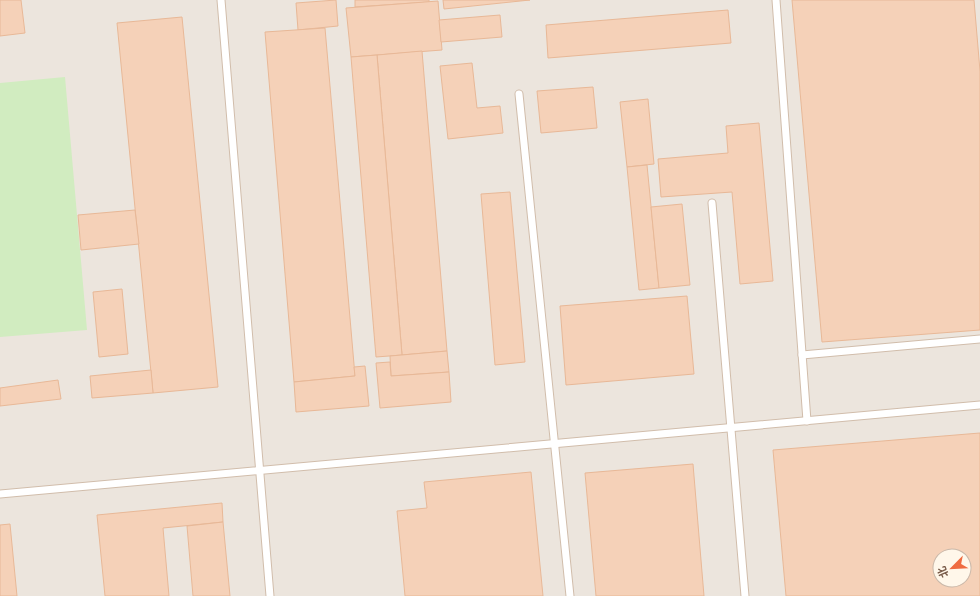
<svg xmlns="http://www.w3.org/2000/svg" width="980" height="596" viewBox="0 0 980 596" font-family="'Exo 2','Noto Sans SC',sans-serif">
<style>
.industrial{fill:#ece5dd;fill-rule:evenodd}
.grass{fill:#d1ecc0}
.building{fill:#f5d1b8;stroke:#e8b897;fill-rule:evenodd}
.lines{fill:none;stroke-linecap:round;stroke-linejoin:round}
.lane-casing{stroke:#d1bdab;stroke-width:9}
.lane{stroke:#fff;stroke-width:7}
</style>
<rect width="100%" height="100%" fill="#fef3e2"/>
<path class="industrial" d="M0,0H980V596H0ZM940,556H964V580H940Z"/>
<polygon class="grass" points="65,77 87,330 0,337 0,83"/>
<g class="building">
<polygon points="0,0 21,0 25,33 0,36"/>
<polygon points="336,0 338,26 298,30 296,3"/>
<polygon points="355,0 429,0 429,2 355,7"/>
<polygon points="443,0 530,0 444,9"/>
<polygon points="792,0 974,0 980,71 980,330 822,342"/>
<polygon points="438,1 442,50 351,57 346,8"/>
<polygon points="728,10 731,43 548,58 546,25"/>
<polygon points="500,15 502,37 441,42 439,20"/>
<polygon points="182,17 218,387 153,393 117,23"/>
<polygon points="325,28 355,376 294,382 265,32"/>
<polygon points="422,51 447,351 402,355 377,55"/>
<polygon points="377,55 402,355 376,357 351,57"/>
<polygon points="472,63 477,108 500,106 503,133 448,139 440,66"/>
<polygon points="593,87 597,128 541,133 537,91"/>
<polygon points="648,99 654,164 627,167 620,102"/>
<polygon points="759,123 773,281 740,284 732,192 661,197 658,159 728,153 726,126"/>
<polygon points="647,165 659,288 639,290 627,167"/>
<polygon points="510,192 525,362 495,365 481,194"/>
<polygon points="682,204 690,285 659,288 651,207"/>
<polygon points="135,210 139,244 81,250 78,215"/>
<polygon points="122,289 128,354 99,357 93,292"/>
<polygon points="687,296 694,374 566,385 560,306"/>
<polygon points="447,351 449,372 391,376 390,356"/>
<polygon points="390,362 391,376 449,372 451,402 380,408 376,363"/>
<polygon points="365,366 369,406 296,412 294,382 355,376 354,367"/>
<polygon points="151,370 153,393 92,398 90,376"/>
<polygon points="58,380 61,399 0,406 0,388"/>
<path d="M980,433V596H786L773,450ZM940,556H964V580H940Z"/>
<polygon points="693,464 704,596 596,596 585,473"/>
<polygon points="531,472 543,596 405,596 397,511 427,508 424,482"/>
<polygon points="222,503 223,522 163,528 169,596 105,596 97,515"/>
<polygon points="223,522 230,596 193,596 187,526"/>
<polygon points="10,524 17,596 0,596 0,525"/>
</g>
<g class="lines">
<defs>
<g id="lane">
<polyline points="221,0 270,596"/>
<polyline points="776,0 807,421"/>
<polyline points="519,94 570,596"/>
<polyline points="712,203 745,596"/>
<polyline points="802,355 980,339"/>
<polyline points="0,494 980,405"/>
</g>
</defs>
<use href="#lane" class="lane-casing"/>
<use href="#lane" class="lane"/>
</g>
<g transform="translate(952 568) rotate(246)"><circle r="19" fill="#fff7ea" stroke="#c9b8a9"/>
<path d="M0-3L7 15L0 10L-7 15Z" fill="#ef6b40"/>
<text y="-6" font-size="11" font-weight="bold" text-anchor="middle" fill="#775947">北</text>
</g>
</svg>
